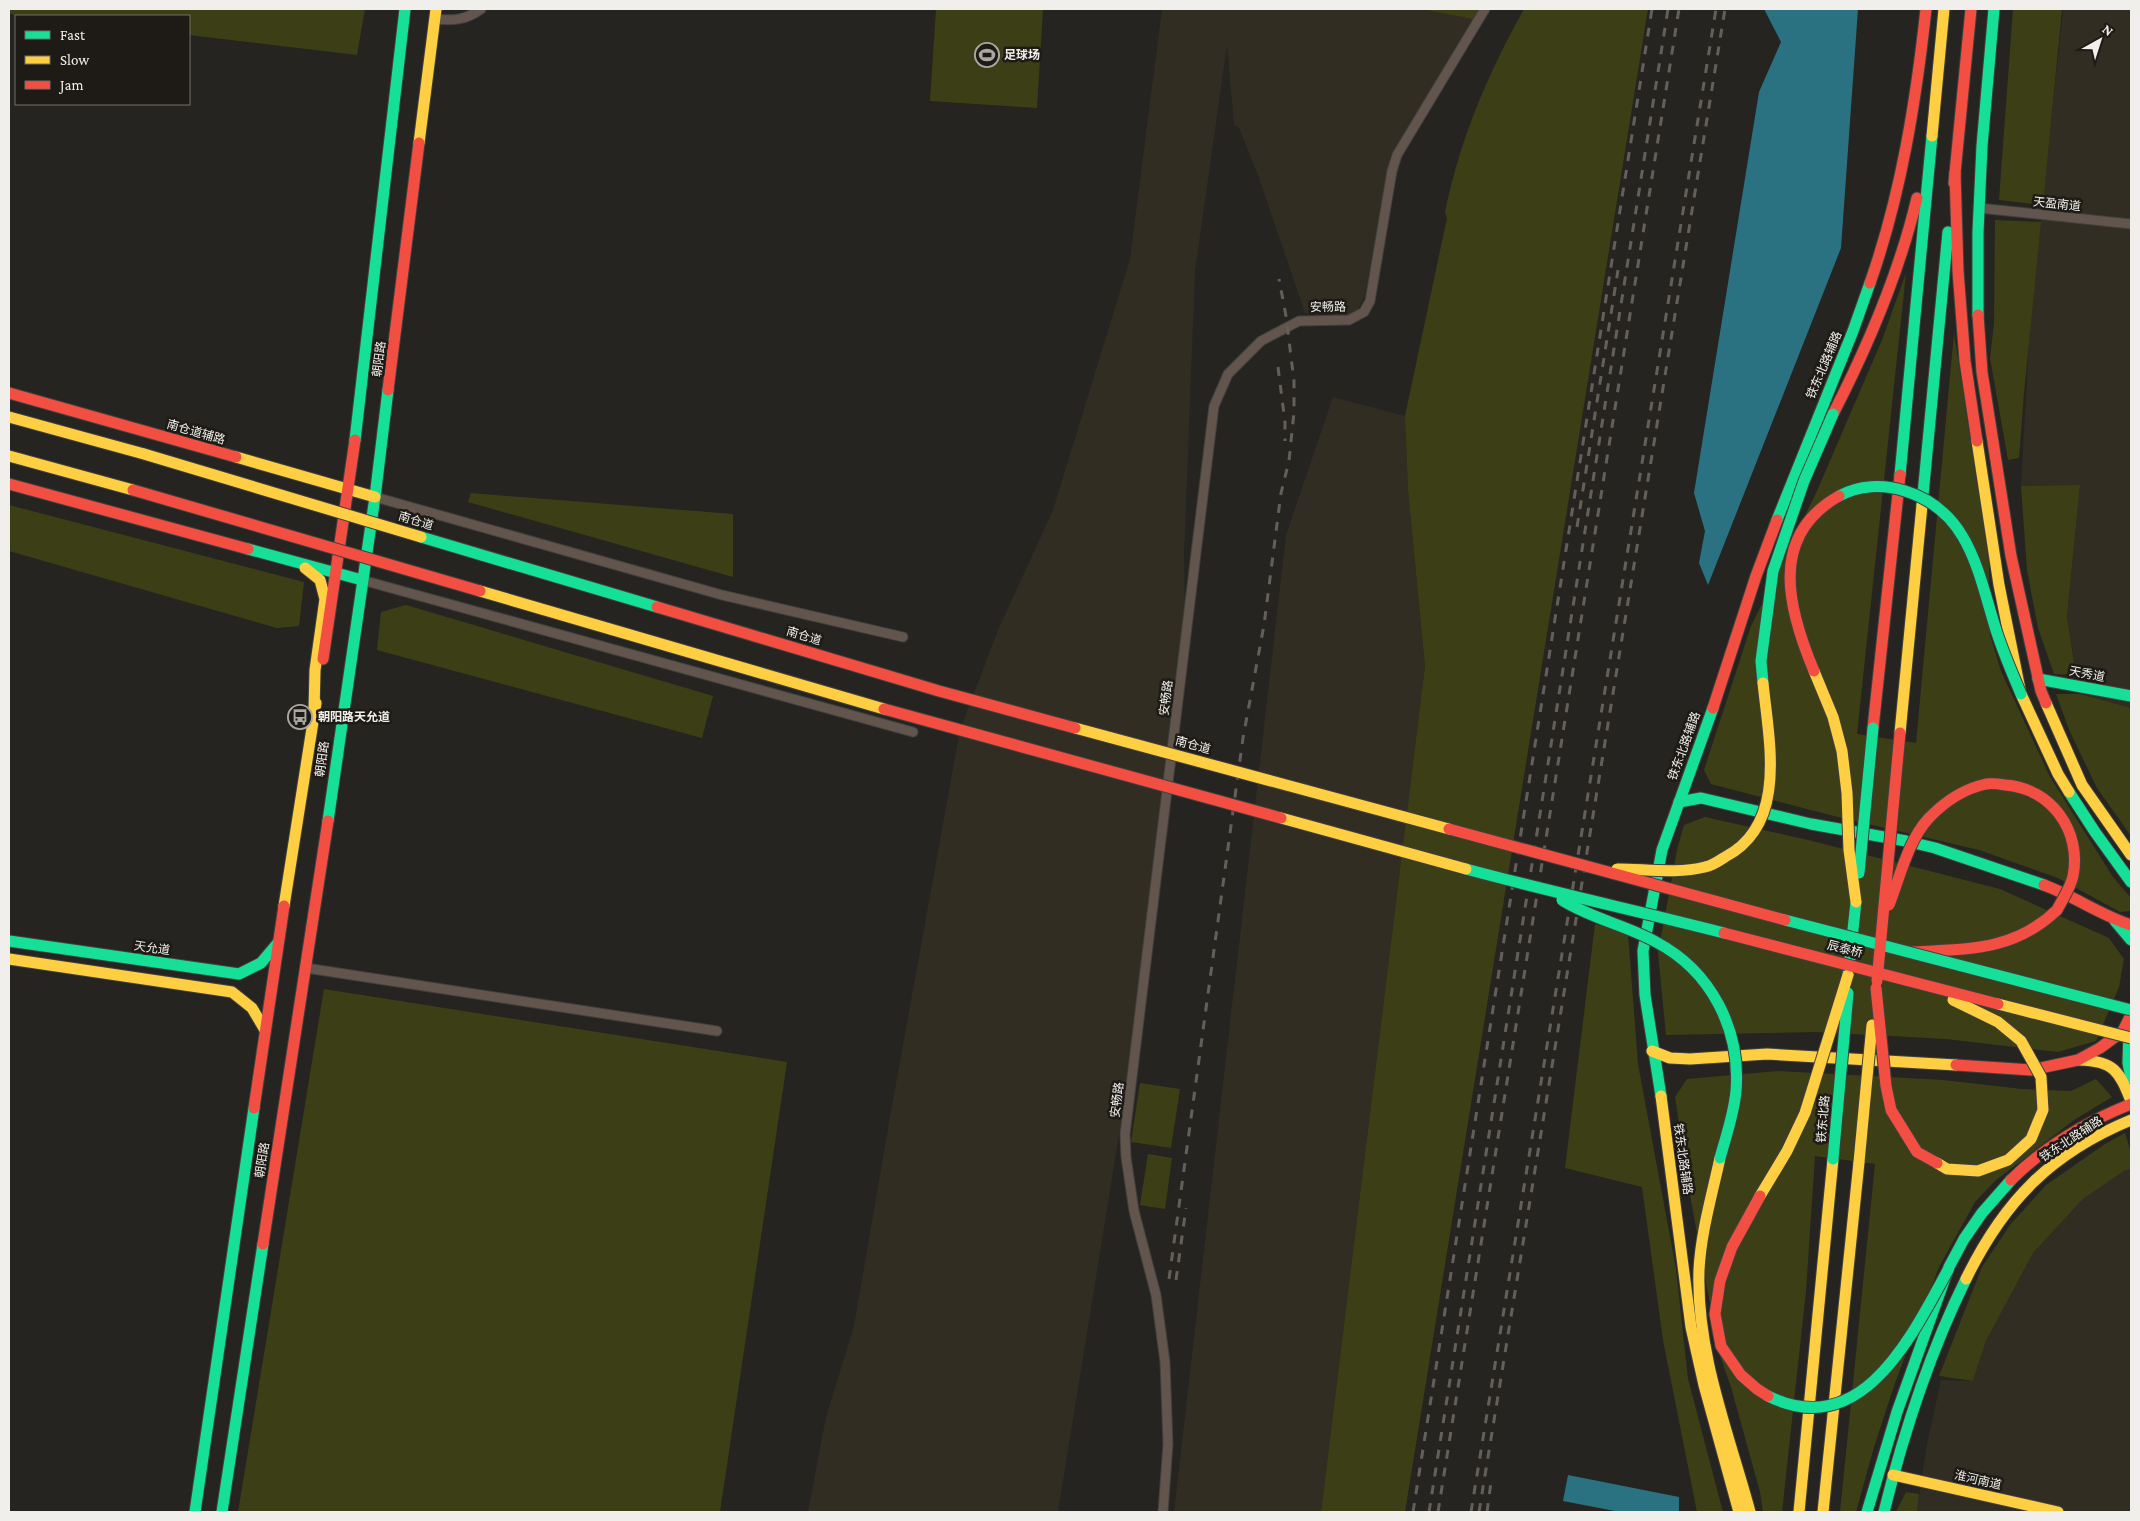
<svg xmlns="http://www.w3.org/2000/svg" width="2140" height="1521" viewBox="0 0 2140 1521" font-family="'Crimson Pro','Noto Sans SC',serif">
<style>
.built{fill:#312d22}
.green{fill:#3c3f15}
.water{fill:#2a7281}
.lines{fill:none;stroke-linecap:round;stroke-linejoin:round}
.street-casing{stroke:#41403e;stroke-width:11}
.fast-casing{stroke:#41403e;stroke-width:13}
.slow-casing{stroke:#41403e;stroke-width:13}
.jam-casing{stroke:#41403e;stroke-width:13}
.street{stroke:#61554d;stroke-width:9}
.fast{stroke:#16e098;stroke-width:11}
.slow{stroke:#ffcf43;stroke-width:11}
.jam{stroke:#f24e42;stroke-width:11}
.rail{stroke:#655f59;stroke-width:3;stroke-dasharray:9 9;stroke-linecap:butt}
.fast-bridge-casing{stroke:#41403e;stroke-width:13;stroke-linecap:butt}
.slow-bridge-casing{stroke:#41403e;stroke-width:13;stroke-linecap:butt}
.jam-bridge-casing{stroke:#41403e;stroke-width:13;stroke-linecap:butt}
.fast-bridge{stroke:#16e098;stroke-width:11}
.slow-bridge{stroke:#ffcf43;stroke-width:11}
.jam-bridge{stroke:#f24e42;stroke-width:11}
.labels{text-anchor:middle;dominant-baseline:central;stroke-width:5;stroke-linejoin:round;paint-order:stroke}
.poi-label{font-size:12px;font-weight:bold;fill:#f1efeb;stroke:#1e1b16;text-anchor:start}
.street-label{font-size:12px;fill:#f1efeb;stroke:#1e1b16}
</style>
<rect width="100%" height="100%" fill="#252421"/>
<g class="built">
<polygon points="1162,9 1481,9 1390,156 1365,294 1358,310 1350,316 1305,313 1259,178 1239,128 1234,125 1227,45 1195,271 1184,555 1186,670 1168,832 1058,1512 808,1512 826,1417 854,1326 890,1117 960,730 998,630 1053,510 1130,259"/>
<polygon points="2063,9 2131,9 2131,708 2080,694 2067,616 2080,485 2021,486 2030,323"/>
<polygon points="1333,397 1405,416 1408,490 1425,666 1321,1512 1174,1512 1286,535"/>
<polygon points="2131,1169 2131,1512 1917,1512 1926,1449 1941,1380 1973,1381 1986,1341 2033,1253 2083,1199 2124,1171"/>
</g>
<g class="green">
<polygon points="9,9 365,9 357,55 189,35 189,16 26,16 9,14"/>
<polygon points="936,9 1043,9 1037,108 930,101"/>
<polygon points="1422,9 1479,9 1473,19"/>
<path d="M1524,9H1648L1405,1512H1321L1425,666L1408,490L1405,416L1447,218L1445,212C1461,136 1487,76 1524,9Z"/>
<polygon points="2013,9 2062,9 2043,205 1999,200"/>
<polygon points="1995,220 2041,222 2024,393 2019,458 2008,460 1990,358 1994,323"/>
<polygon points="1906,273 1857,734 1916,743 1954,333 1989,561 1990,635 2001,671 2050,777 2113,877 2131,898 2131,911 2120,912 2058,878 1979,850 1838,817 1711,784 1704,770 1751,626 1817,491 1882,340"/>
<polygon points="2080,485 2067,616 2076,675 2054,674 2038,628 2027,570 2021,486"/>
<polygon points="471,493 733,514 733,577 468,502"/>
<polygon points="9,505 304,582 299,626 277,628 9,551"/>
<polygon points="406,605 713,696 702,738 377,650 381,612"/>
<polygon points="2056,694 2080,694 2131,708 2131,836 2097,788 2070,732"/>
<polygon points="1705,817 1808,840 2000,889 2109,938 2124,959 2119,987 2096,1041 2058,1052 1946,1039 1815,1032 1666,1035 1658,953 1677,850 1684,825"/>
<polygon points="1595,924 1628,934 1638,1064 1676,1269 1688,1379 1723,1512 1697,1512 1663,1340 1642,1187 1565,1168"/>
<polygon points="324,989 787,1062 720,1512 238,1512"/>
<polygon points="1778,1071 1943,1080 2022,1089 2071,1091 2096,1079 2112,1097 2074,1120 1995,1181 1975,1202 1939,1267 1895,1383 1874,1447 1856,1512 1840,1512 1875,1164 1815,1156 1806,1291 1782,1512 1763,1512 1760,1492 1731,1387 1719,1353 1692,1206 1675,1097 1687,1079"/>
<polygon points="1140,1083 1180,1089 1171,1148 1131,1142"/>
<polygon points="2125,1133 2131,1153 2131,1169 2124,1171 2083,1199 2033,1253 1986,1341 1973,1381 1939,1376 1982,1267 2010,1225 2046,1185 2105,1144"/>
<polygon points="1148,1154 1172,1158 1165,1209 1140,1205"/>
<polygon points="1906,1492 1919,1494 1917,1512 1896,1512"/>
</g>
<g class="water">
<polygon points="1764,9 1858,9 1841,248 1708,585 1699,563 1705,531 1694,493 1759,92 1781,42"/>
<polygon points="1568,1475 1679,1497 1679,1512 1620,1512 1563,1501"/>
</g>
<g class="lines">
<defs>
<g id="street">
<path d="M435,19C453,21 466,20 481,9"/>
<polyline points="1979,208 2131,224"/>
<polyline points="375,497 722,595 903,637"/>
<polyline points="362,580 913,732"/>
<polyline points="306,968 717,1031"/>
<polyline points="1163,1512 1168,1444 1165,1362 1156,1295 1134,1211 1126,1157 1125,1134 1214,406 1228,374 1261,341 1299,321 1349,320 1364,312 1370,301 1392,171 1397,155 1485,9"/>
</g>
<g id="fast">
<polyline points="1978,315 1978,232 1982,146 1994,9"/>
<polyline points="355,440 405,9"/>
<polyline points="1900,475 1932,136"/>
<polyline points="1922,505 1948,232"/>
<polyline points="1777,520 1853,331 1870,283"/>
<polyline points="248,549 362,580"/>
<polyline points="2038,679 2131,696"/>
<polyline points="2069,792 2095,832 2131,882"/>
<polyline points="1679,802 1701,798 1811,824 1906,841 1935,848 2044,885"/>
<polyline points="328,821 375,497 388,390"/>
<polyline points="2115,921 2131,940"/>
<polyline points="9,941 239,974 261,963 277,944"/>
<polyline points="1848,975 1856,902"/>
<polyline points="2129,1031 2128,1063 2131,1078"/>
<polyline points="1661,1096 1645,995 1643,951 1662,850 1713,708"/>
<polyline points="195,1512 254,1108"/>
<polyline points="222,1512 263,1244"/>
<polyline points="1867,1512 1897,1412 1949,1267 1964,1239 1982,1213 2011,1180"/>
<path d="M1884,1512C1903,1435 1931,1350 1966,1279"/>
</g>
<g id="slow">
<polyline points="1932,136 1944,9"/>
<polyline points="419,143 436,9"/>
<polyline points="9,417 144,454"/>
<polyline points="1977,441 1999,585 2021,694 2058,774 2069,792"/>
<polyline points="9,456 133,490"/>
<polyline points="236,457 375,497"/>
<polyline points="305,568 320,580 325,599 315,670 314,711"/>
<polyline points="2046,703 2082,785 2131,855"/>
<polyline points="1900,733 1922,505"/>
<polyline points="284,906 316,703"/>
<polyline points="9,959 232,992 252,1008 265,1030"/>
<polyline points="1652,1051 1670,1058 1690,1059 1767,1054 1956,1065"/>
<path d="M2080,1060C2114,1061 2119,1071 2131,1101"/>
<polyline points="1661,1096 1691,1327 1704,1385 1739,1512"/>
<path d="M1720,1158C1712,1195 1701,1232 1699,1270C1696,1353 1729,1434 1750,1512"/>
<path d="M1966,1279C2004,1201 2051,1153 2131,1120"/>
<polyline points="1893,1475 2058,1512"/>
<polyline points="1799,1512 1833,1159"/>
<polyline points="1823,1512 1859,1162"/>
</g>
<g id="jam">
<polyline points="1955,173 1958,271 1965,361 1977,441"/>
<polyline points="1954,183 1971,9"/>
<path d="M1870,283C1901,195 1916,101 1926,9"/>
<polyline points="1978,315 1982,372 2011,556 2041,691 2046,703"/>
<polyline points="388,390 419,143"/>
<polyline points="9,393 236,457"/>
<path d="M1833,414C1869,344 1899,274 1917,198"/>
<polyline points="9,484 248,549"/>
<polyline points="323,659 355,440"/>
<polyline points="1713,708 1756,576 1777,520"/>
<polyline points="1873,728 1900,475"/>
<path d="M2044,885C2074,896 2100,915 2131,925"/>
<path d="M1913,952C1969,949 2014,951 2057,910"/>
<polyline points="1956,1065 2031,1070 2078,1060 2100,1048 2123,1031 2131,1015"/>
<polyline points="254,1108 284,906"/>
<path d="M2011,1180C2046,1145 2086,1122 2131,1104"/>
<polyline points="263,1244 328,821"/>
</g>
</defs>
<use href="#street" class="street-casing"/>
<use href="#fast" class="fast-casing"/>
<use href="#slow" class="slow-casing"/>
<use href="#jam" class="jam-casing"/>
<use href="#street" class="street"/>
<use href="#fast" class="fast"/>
<use href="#slow" class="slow"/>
<use href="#jam" class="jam"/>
<g class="rail">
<polyline points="1278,367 1285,422 1285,441"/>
<polyline points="1577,527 1618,270"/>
<polyline points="1169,1279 1243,738 1264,625 1281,493 1289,461 1294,412 1294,381 1286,316 1279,279"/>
<polyline points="1176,1280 1186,1208"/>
<polyline points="1413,1512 1652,9"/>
<polyline points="1429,1512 1668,9"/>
<polyline points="1438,1512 1679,9"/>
<polyline points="1471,1512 1716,9"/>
<polyline points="1479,1512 1725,9"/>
<polyline points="1487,1512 1491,1482"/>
</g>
<defs>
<g id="fast-bridge">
<path d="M1839,496C1859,485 1883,484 1905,491C1970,511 1978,573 1996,630C2003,652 2012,673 2021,694"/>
<polyline points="421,537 657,607"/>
<polyline points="1763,683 1761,661 1773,571 1804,481 1833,414"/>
<path d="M1466,869C1551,892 1638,911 1724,933"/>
<polyline points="1859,873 1873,728"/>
<path d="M1562,900C1592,919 1626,925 1656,942C1711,971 1741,1029 1736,1091C1734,1114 1726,1136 1720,1158"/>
<polyline points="1785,920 2131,1010"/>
<polyline points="1833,1159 1848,993"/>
<path d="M1768,1396C1862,1443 1912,1335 1948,1270"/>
</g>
<g id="slow-bridge">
<polyline points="144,454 421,537"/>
<polyline points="480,591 884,709"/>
<polyline points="1814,671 1833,717 1842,751 1847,793 1849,850 1856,902"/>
<polyline points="1075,728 1449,829"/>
<polyline points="1281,818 1466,869"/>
<path d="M1617,869C1645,869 1677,874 1705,867C1712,866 1719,861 1725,857C1788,824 1769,742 1763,683"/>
<polyline points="1998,1004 2131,1038"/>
<polyline points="1859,1162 1872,1025"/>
<polyline points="1937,1163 1947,1169 1978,1171 2008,1160 2031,1139 2043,1110 2041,1077 2021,1041 1998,1022 1953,1000"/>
<polyline points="1760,1196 1787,1151 1805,1113 1848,975"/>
</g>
<g id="jam-bridge">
<polyline points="133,490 480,591"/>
<polyline points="657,607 939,691 1075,728"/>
<path d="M1814,671C1788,609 1768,536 1839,496"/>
<polyline points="884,709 1281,818"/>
<polyline points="1449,829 1785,920"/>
<path d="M1889,905C1900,877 1908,841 1928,819C1944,802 1963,789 1986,784C1992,783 1999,784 2005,785C2051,788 2082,831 2073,876C2071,887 2062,900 2057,910"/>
<polyline points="1724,933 1998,1004"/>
<polyline points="1877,981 1900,733"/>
<polyline points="1876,988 1886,1086 1891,1110 1917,1152 1937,1163"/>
<polyline points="1760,1196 1732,1247 1720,1281 1715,1314 1721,1346 1741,1375 1757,1389 1768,1396"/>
</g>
</defs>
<use href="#fast-bridge" class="fast-bridge-casing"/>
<use href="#slow-bridge" class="slow-bridge-casing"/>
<use href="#jam-bridge" class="jam-bridge-casing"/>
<use href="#fast-bridge" class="fast-bridge"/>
<use href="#slow-bridge" class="slow-bridge"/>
<use href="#jam-bridge" class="jam-bridge"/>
</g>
<defs>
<symbol id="stadium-ring" viewBox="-11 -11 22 22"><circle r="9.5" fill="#1e1b16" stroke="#aaa8a4" stroke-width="1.5"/><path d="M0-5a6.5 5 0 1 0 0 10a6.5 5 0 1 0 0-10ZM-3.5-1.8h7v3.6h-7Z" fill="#aaa8a4"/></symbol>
<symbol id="bus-ring" viewBox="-11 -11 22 22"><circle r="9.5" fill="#1e1b16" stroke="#aaa8a4" stroke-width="1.5"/><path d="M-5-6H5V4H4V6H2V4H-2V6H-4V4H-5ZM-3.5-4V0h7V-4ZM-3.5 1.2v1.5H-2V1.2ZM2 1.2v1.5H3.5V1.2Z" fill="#aaa8a4"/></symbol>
</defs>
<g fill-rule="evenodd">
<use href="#stadium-ring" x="973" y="41" width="28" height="28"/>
<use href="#bus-ring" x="286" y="703" width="28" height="28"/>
</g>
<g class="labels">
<g class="poi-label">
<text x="1004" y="55">足球场</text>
<text x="318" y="717">朝阳路天允道</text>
</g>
<g class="street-label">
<text transform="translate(2057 204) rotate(6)">天盈南道</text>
<text transform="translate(1328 307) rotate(-1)">安畅路</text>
<text transform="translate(379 359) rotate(-83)">朝阳路</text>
<text transform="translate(1824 365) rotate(-67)">铁东北路辅路</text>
<text transform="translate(196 432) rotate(16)">南仓道辅路</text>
<text transform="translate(416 521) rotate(17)">南仓道</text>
<text transform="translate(804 636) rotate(17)">南仓道</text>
<text transform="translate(2087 674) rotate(11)">天秀道</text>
<text transform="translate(1166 698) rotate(-83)">安畅路</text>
<text transform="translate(1193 745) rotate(15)">南仓道</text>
<text transform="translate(1684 746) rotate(-70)">铁东北路辅路</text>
<text transform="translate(322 759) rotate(-82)">朝阳路</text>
<text transform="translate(152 948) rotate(8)">天允道</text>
<text transform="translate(1845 949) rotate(14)">辰泰桥</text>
<text transform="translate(1117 1100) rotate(-83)">安畅路</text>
<text transform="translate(1823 1119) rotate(-85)">铁东北路</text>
<text transform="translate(2071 1139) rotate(-33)">铁东北路辅路</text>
<text transform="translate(1683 1159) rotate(82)">铁东北路辅路</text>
<text transform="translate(262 1160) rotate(-81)">朝阳路</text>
<text transform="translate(1978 1480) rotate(13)">淮河南道</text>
</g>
</g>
<rect width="2140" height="1521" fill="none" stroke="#f1efeb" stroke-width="20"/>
<rect x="15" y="15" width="175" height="90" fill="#1e1b16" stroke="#72706b"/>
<rect x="25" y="31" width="25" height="8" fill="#16e098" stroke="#72706b"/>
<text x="60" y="40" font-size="15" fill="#f1efeb">Fast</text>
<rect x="25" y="56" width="25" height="8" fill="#ffcf43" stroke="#72706b"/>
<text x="60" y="65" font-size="15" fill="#f1efeb">Slow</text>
<rect x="25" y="81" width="25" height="8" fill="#f24e42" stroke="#72706b"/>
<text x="60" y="90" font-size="15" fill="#f1efeb">Jam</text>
<g transform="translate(2100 40) rotate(39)" stroke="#1e1b16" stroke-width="4" paint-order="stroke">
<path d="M0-4L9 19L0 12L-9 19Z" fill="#f1efeb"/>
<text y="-8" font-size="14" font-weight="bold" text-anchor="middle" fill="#f1efeb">N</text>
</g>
</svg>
